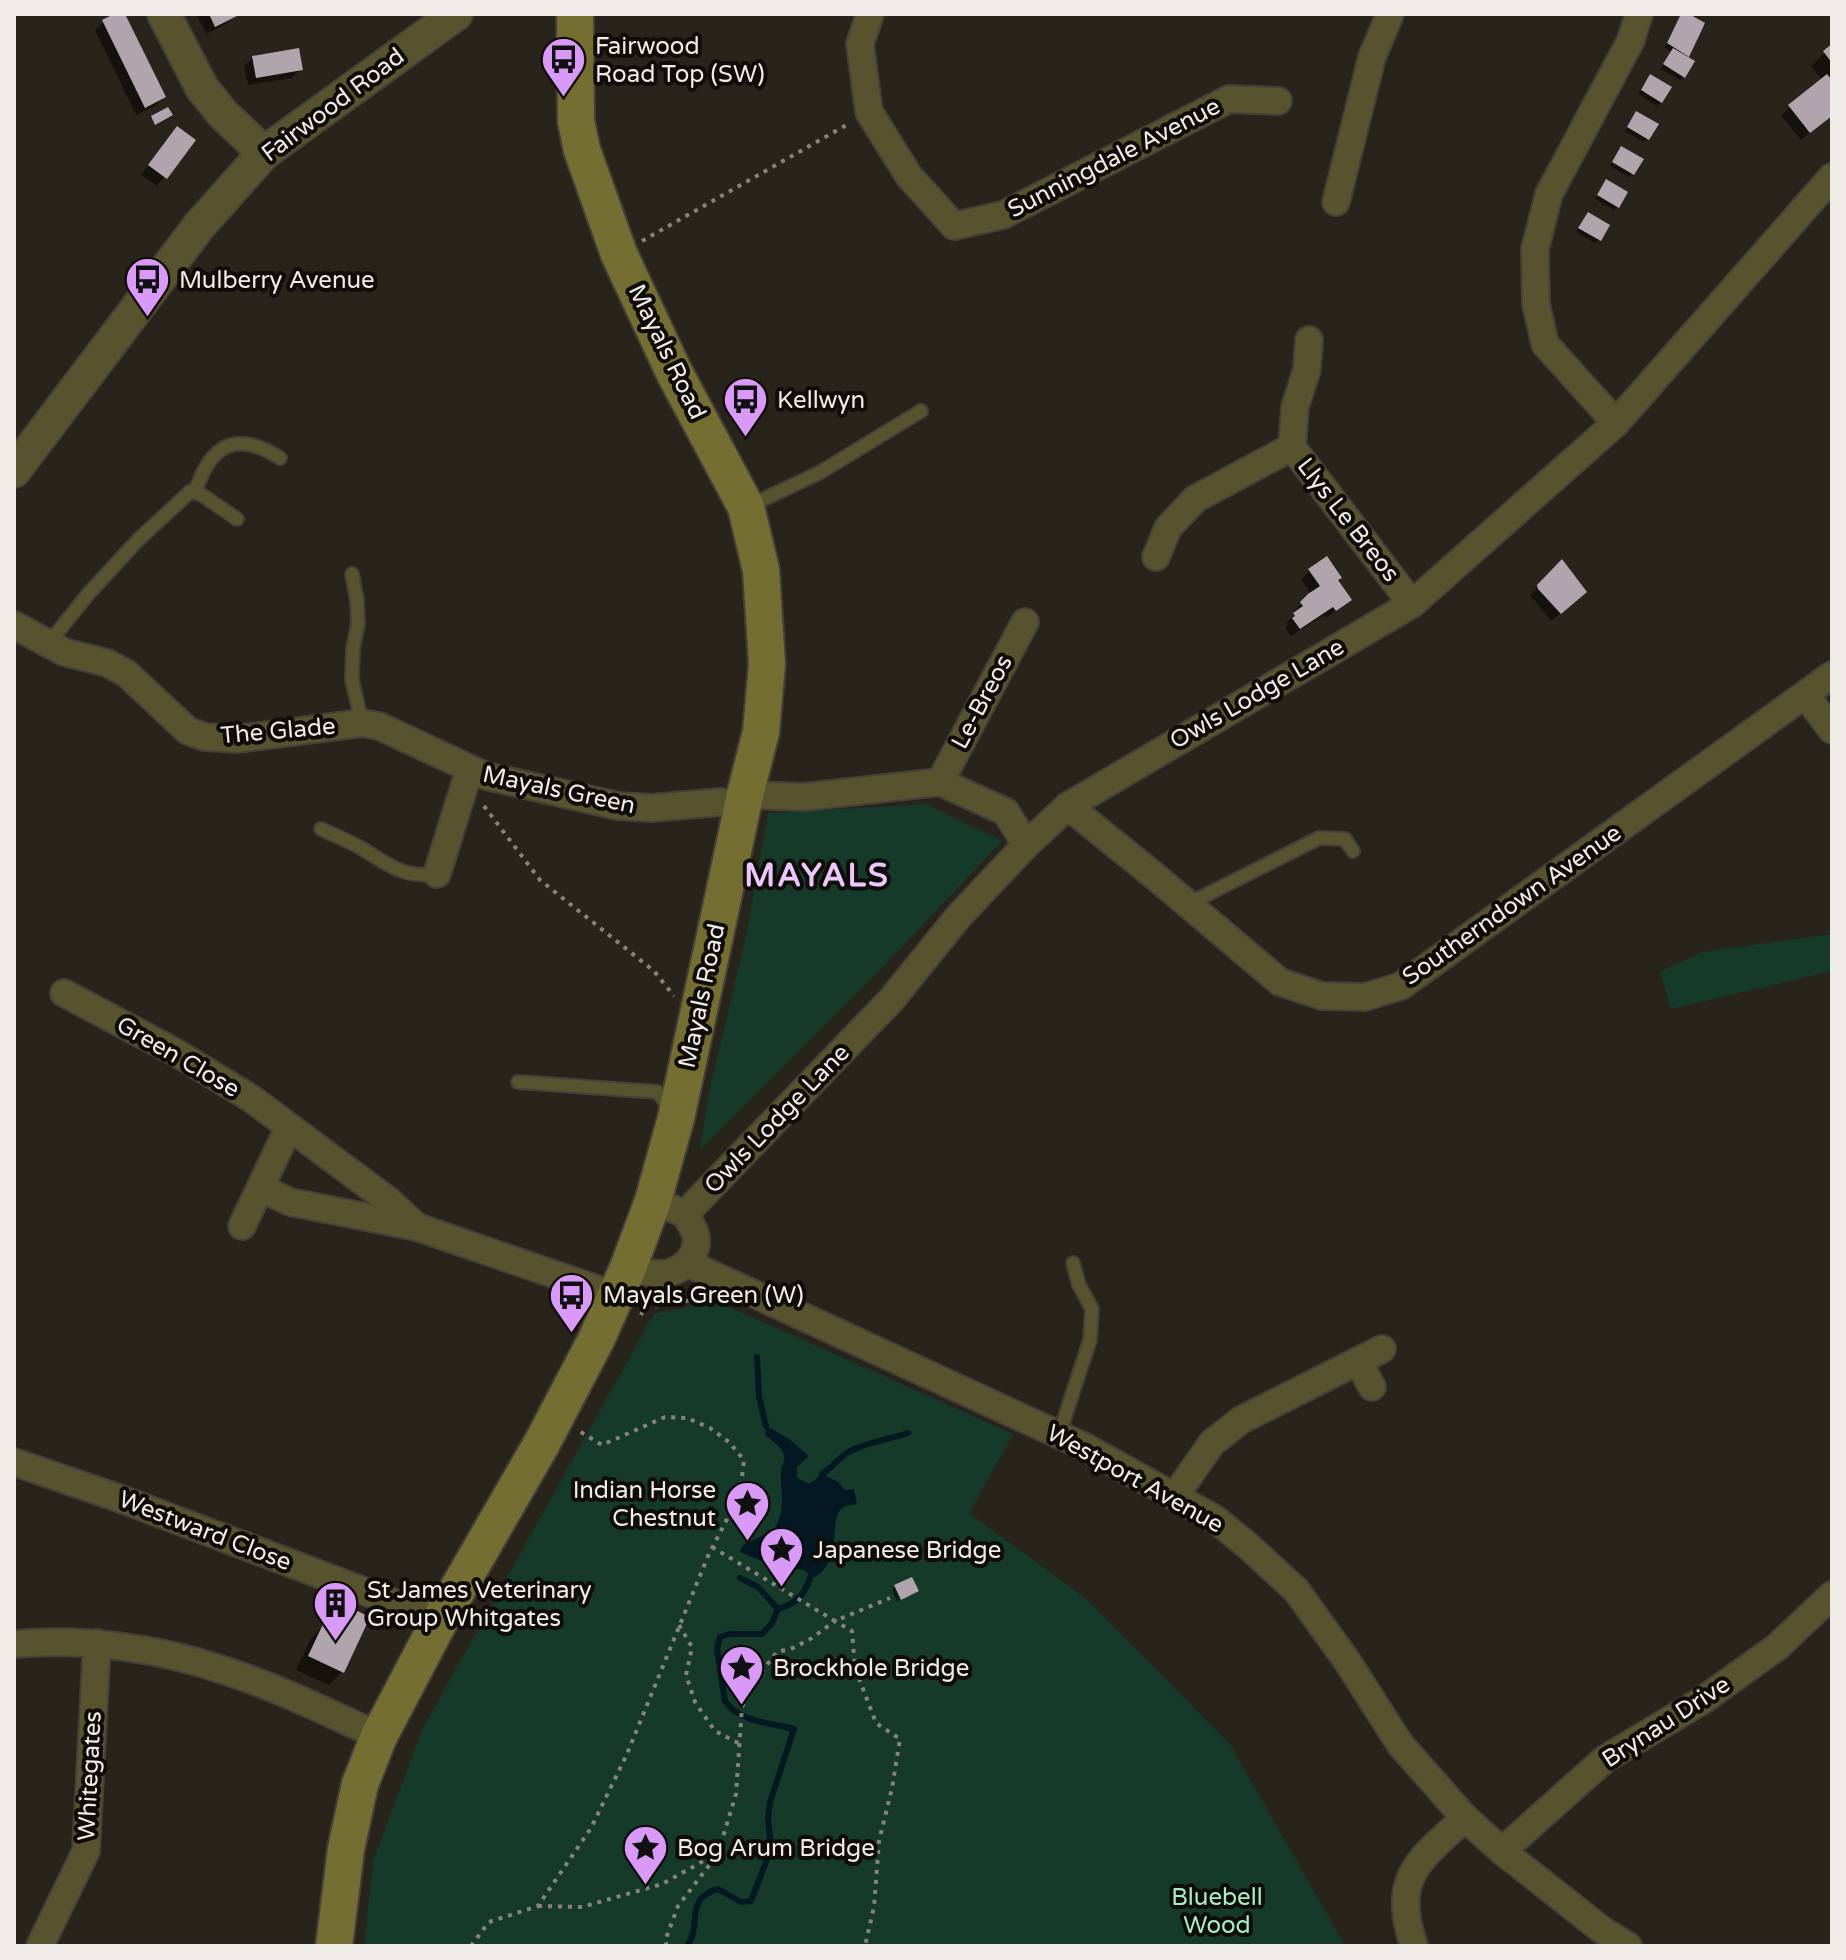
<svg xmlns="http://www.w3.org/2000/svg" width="1846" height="1960" viewBox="0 0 1846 1960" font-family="'Varela Round',sans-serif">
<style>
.green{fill:#163a29}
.water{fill:#031823}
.shadow{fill:#0007}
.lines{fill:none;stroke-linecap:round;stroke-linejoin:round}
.stream{stroke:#031823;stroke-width:6}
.building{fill:#b0a5ac}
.service-casing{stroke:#443f38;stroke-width:16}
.minor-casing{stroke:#443f38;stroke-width:30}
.tertiary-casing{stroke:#443f38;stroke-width:36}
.secondary-casing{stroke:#443f38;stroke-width:40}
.path{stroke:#87837c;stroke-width:4;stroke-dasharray:4 6;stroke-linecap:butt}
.service{stroke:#58532f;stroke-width:12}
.minor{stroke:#58532f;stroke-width:26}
.tertiary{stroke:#58532f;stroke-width:32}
.secondary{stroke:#756e32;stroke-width:36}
.labels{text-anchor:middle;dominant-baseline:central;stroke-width:8;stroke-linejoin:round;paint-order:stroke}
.poi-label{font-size:24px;fill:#efece7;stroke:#0f0c09;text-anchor:start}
.street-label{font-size:24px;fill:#efece7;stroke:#0f0c09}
.park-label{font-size:24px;fill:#a6edc7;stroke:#0f0c09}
.district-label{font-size:32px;font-weight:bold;letter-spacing:2px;fill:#ebc8fc;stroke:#0f0c09}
</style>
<rect width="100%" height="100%" fill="#28231b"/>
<g class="green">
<polygon points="927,804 1002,841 880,970 700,1150 709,1092 746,936 768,813"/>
<polygon points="1832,934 1832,971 1671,1009 1660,972 1702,952"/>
<polygon points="716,1301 1013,1434 969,1513 1084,1597 1229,1743 1345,1946 364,1946 373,1861 423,1728 654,1314"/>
</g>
<path class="water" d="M766,1426L788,1438L809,1456L797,1467V1478L810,1484L822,1474L837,1481L845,1490L854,1489L857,1504C853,1505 848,1505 844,1507C827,1516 844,1559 815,1577L801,1569H781L740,1552L743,1545L774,1530C787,1505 780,1497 781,1472C781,1465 787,1461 783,1453C781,1446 771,1440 765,1435Z"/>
<g class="shadow">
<polygon points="118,14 123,14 164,97 155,106 136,115 95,30 103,22"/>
<polygon points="196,14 233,14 234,16 226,24 206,34"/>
<polygon points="1682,14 1703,24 1686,58 1684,76 1680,80 1661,69 1671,51 1665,48"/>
<polygon points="1832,46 1832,115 1801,140 1781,115 1822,80 1811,66"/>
<polygon points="253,58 301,69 292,78 248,85 244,66"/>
<polygon points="1647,80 1661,102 1657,106 1638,94"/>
<polygon points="1633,117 1647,139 1644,142 1625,131"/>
<polygon points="177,129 193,140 157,186 141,175"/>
<polygon points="1618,152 1633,174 1629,177 1610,166"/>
<polygon points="1603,185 1618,206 1614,210 1595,199"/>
<polygon points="1584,218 1599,240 1595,243 1576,232"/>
<polygon points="1310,571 1336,581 1350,600 1326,618 1324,615 1291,636 1285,628 1288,626 1286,623 1295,614 1293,612 1312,595 1301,579"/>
<polygon points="1542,583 1576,600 1551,621 1530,595"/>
<polygon points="895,1586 916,1591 897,1602 892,1590"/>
<polygon points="349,1609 342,1672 329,1685 296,1670 311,1638 324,1625 333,1629"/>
</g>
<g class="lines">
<g class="stream">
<polyline points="757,1357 759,1397 766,1426"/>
<path d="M822,1474C834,1467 839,1456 852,1450C869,1442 890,1439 908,1433"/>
<path d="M740,1578L758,1587L778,1609C798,1603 805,1594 811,1575"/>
<path d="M687,1946C703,1925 683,1899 718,1889L741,1902L751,1901L771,1849L768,1817L770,1802L794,1729C772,1723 738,1722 725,1701L717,1649L720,1637L729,1634H762L772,1623L778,1609"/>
</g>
</g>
<g class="building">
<polygon points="114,14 125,14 166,97 145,108 102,20"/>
<polygon points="209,14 235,14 237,16 215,27"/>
<polygon points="1681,14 1689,14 1705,23 1689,57 1667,43"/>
<polygon points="1832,44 1832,63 1823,51"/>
<polygon points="299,48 303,70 256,78 252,56"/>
<polygon points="1673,48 1695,61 1685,78 1663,64"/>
<polygon points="1650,74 1672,87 1662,103 1641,90"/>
<polygon points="1827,74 1832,80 1832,116 1810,133 1788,105"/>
<polygon points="168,107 173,115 155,125 151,116"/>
<polygon points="1636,111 1659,124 1649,140 1627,127"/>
<polygon points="177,126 196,140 167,179 148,165"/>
<polygon points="1621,146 1644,159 1634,175 1612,162"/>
<polygon points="1606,179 1628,192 1619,208 1597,195"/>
<polygon points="1588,212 1610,225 1601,241 1578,228"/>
<polygon points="1327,556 1342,578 1338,580 1352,600 1336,611 1333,607 1300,629 1292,618 1295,616 1293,613 1303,606 1300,602 1308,594 1320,586 1308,569"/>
<polygon points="1562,559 1587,592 1561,614 1538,589 1537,585"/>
<polygon points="912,1577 919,1591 901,1600 894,1585"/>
<polygon points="349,1607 370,1617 344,1673 308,1656 324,1622 339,1629"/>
</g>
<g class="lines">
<defs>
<g id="service">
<path d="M195,493C210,444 236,430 280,458"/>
<polyline points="749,506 819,473 921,411"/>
<polyline points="352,574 357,600 358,624 353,648 352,680 362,723"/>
<polyline points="48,644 89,593 139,539 191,491 202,495 237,519"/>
<path d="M321,829C334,835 348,841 361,848C390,865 401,878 437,874"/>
<polyline points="1188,904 1319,838 1345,839 1353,851"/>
<polyline points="518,1082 658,1092 670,1109"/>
<polyline points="1059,1435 1090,1340 1092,1309 1079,1285 1073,1263"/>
</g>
<g id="minor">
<polyline points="870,14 860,44 869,112 909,176 954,226 1003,215 1229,99 1278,101"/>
<polyline points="1336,202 1372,57 1390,14"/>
<polyline points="1309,340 1307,369 1295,407 1292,447 1412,604"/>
<polyline points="1616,423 1545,344 1536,304 1535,249 1549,194 1631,40 1639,14"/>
<polyline points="1156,557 1168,528 1195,499 1292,447"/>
<polyline points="14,625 64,652 107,663 126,673 188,731 205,737 237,739 362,723 379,726 486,776 618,806 652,808 720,802 743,804"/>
<polyline points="1806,696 1832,730"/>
<polyline points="940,782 1025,622"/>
<polyline points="745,795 804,797 940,782 1006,812 1026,845"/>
<polyline points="1068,806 1157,878 1280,982 1322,996 1365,997 1401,986 1832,675"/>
<polyline points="437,874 469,771"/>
<polyline points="64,993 175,1052 252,1099 389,1201 417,1227 617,1296"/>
<polyline points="261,1188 290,1202 417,1227"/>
<polyline points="685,1214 892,999 959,916 1026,845 1068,806 1412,604 1616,423 1832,177"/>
<polyline points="242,1226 289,1127"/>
<polyline points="687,1263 1081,1445 1215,1519 1247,1545 1296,1590 1347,1661 1400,1744 1465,1818 1502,1851 1602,1930 1628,1946"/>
<path d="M628,1268C638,1270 650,1274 660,1274C678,1274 699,1258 696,1237C695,1230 689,1221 685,1214L671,1208"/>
<polyline points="1358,1361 1382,1349"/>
<polyline points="14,1462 124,1500 440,1620"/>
<polyline points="1175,1496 1212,1443 1241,1420 1358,1361 1372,1387"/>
<path d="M14,1644C85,1638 159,1648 226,1671C276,1687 331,1714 379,1736"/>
<polyline points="1502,1851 1605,1759 1703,1700 1777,1647 1832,1595"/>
<polyline points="40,1946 86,1851 97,1643"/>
<path d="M1414,1946C1391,1877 1418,1861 1465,1818"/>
</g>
<g id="tertiary">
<polyline points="164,14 202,88 223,114 264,153"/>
<polyline points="14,471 199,226 264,153 456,14"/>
</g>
<polyline id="secondary" points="334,1946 346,1849 360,1784 379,1736 440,1620 542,1443 597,1338 628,1268 653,1201 676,1118 745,795 761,732 767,664 761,570 746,507 674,372 619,254 582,150 576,121 575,14"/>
</defs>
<use href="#service" class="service-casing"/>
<use href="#minor" class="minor-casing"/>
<use href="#tertiary" class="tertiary-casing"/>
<use href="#secondary" class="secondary-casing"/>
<g class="path">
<polyline points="642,241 850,123"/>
<polyline points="484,806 540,880 654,971 674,996"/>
<polyline points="645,1307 706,1298"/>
<polyline points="641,1315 650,1294"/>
<polyline points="712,1547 835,1621 890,1598"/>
<polyline points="679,1625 692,1647 686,1675 695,1702 715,1731 740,1744"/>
<polyline points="538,1906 582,1907 662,1884 718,1853 736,1794 742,1707 755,1680 777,1652 793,1648 812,1638 835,1621 852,1631 855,1668 876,1723 900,1739 892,1788 879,1841 874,1907 865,1946"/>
<polyline points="471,1946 489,1922 538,1906 591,1828 627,1754 708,1556 740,1494 744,1460 729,1442 710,1428 687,1418 665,1417 602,1445 579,1431"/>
<polyline points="667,1946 665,1941 678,1906 717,1855"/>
</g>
<use href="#service" class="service"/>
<use href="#minor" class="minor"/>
<use href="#tertiary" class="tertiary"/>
<use href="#secondary" class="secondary"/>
</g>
<defs>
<symbol id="bus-pin" viewBox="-11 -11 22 30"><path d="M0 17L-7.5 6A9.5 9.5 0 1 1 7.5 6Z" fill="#d99af7" stroke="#0f0c09"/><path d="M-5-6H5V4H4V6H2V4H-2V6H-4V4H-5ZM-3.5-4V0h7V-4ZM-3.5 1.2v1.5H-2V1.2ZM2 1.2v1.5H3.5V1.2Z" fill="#111"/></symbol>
<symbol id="sight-pin" viewBox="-11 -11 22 30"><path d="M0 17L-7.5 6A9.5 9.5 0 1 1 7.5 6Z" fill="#d99af7" stroke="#0f0c09"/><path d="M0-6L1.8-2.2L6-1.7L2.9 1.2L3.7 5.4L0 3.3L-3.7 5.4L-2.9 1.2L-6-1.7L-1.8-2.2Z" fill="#111"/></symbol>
<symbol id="building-pin" viewBox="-11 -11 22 30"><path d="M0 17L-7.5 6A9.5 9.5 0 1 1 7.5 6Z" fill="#d99af7" stroke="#0f0c09"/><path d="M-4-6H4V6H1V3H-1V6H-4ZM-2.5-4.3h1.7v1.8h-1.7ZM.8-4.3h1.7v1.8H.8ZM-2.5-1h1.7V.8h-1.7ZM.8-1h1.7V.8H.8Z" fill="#111"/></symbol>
</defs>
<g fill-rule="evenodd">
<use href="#bus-pin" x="538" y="34" width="51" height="69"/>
<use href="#bus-pin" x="122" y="254" width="51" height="69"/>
<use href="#bus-pin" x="720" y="374" width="51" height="69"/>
<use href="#bus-pin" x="546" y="1270" width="51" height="69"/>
<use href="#sight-pin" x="722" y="1478" width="51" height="69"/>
<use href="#sight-pin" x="756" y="1524" width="51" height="69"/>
<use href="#building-pin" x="310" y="1578" width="51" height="69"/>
<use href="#sight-pin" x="716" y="1642" width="51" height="69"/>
<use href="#sight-pin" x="620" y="1822" width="51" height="69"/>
</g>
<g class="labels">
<g class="poi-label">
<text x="595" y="46">Fairwood<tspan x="595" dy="28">Road Top (SW)</tspan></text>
<text x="179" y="280">Mulberry Avenue</text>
<text x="777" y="400">Kellwyn</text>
<text x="603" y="1295">Mayals Green (W)</text>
<text x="716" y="1490" text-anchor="end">Indian Horse<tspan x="716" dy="28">Chestnut</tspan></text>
<text x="813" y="1550">Japanese Bridge</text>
<text x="367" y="1590">St James Veterinary<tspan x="367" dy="28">Group Whitgates</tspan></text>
<text x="773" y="1668">Brockhole Bridge</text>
<text x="677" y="1848">Bog Arum Bridge</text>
</g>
<g class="street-label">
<text transform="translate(333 105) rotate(-37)">Fairwood Road</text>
<text transform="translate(1114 158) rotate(-27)">Sunningdale Avenue</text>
<text transform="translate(667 352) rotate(64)">Mayals Road</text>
<text transform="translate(1348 520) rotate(52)">Llys Le Breos</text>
<text transform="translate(1257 694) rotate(-30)">Owls Lodge Lane</text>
<text transform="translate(982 702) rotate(-62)">Le-Breos</text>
<text transform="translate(278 731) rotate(-5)">The Glade</text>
<text transform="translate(559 790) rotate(12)">Mayals Green</text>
<text transform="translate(1512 905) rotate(-35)">Southerndown Avenue</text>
<text transform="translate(702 996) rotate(-78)">Mayals Road</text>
<text transform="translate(178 1057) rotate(30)">Green Close</text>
<text transform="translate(777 1119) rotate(-46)">Owls Lodge Lane</text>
<text transform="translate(1135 1479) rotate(29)">Westport Avenue</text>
<text transform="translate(205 1531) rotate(21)">Westward Close</text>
<text transform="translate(1666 1722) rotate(-33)">Brynau Drive</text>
<text transform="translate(90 1776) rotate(-87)">Whitegates</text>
</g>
<g class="park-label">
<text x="1217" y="1897">Bluebell<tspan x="1217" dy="28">Wood</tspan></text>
</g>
<g class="district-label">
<text x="817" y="876">MAYALS</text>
</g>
</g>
<rect width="1846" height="1960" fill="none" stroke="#efece7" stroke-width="32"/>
</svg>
